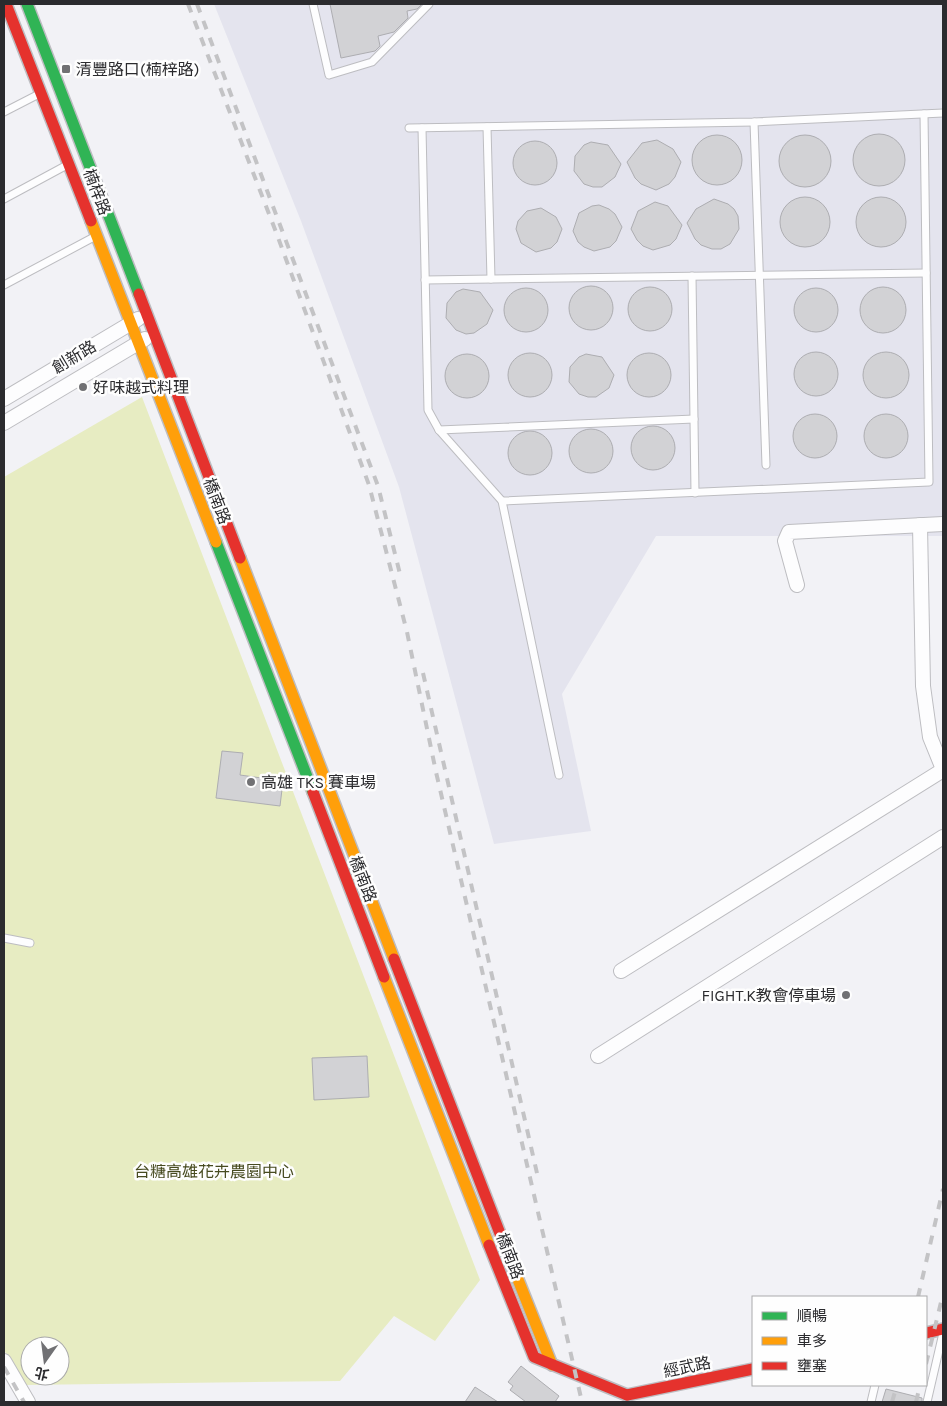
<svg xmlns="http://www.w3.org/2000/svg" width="947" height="1406" viewBox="0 0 947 1406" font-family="Karla,'Noto Sans TC',sans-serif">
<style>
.built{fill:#e4e4ee}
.green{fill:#e7ecc2;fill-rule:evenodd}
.building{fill:#d2d2d5;stroke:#adadb1}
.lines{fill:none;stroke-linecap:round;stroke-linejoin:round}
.lane-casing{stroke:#bdbdc1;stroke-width:9}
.street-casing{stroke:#bdbdc1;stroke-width:16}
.fast-casing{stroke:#bdbdc1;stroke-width:14}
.slow-casing{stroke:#bdbdc1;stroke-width:14}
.jam-casing{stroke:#bdbdc1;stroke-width:14}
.lane{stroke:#fdfdfe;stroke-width:7}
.street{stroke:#fdfdfe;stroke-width:14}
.fast{stroke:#30b455;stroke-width:11}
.slow{stroke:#ff9f0a;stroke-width:11}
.jam{stroke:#e5322d;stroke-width:11}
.rail{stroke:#c3c3c5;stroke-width:4;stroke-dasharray:9 9;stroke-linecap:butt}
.poi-dot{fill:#717174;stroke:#fefefe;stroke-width:2}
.labels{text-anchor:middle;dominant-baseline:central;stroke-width:5;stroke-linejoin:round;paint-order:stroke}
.poi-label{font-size:16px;fill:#2b2b2e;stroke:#fefefe;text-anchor:start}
.street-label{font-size:16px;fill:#2b2b2e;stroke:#fefefe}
.park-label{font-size:16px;fill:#474b20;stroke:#fefefe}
</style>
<rect width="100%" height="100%" fill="#f2f2f6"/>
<polygon class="built" points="214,4 943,4 943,536 656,536 562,694 591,831 494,844 399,487 301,221"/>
<path class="green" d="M142,397L480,1280L435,1341L394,1316L340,1381L24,1385L4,1350V477ZM30,1346H60V1376H30Z"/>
<g class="building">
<polygon points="330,4 422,4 417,9 407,11 408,18 394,32 378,36 380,46 375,51 341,58"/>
<circle cx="879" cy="160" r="26"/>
<circle cx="717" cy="160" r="25"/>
<circle cx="805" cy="161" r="26"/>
<polygon points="657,140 673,149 681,162 675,177 669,184 656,190 641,184 635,178 627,162 642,143"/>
<circle cx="535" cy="163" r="22"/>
<polygon points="591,142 608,145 621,164 615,177 602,187 593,187 584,184 574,171 575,156 584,145"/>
<circle cx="805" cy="222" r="25"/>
<circle cx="881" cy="222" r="25"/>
<polygon points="714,199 728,204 734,209 738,216 739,229 730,244 721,249 712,249 701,245 695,239 687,223 696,209"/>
<polygon points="655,202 668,206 682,225 676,239 670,245 653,250 643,246 637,240 631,229 638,211"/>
<polygon points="599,205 609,209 615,214 622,227 616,241 610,247 594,251 584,247 578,242 573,231 579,213 592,206"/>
<polygon points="541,208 556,217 562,229 557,242 551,248 536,252 521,243 516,229 518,221 527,211"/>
<circle cx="591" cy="308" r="22"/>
<circle cx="650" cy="309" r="22"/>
<circle cx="883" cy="310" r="23"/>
<circle cx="526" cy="310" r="22"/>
<circle cx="816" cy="310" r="22"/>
<polygon points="463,289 480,292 493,310 487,324 474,333 466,334 456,330 446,318 447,303 456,292"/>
<circle cx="886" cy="375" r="23"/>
<circle cx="816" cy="374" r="22"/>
<circle cx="649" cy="375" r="22"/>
<circle cx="530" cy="375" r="22"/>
<polygon points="586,354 602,357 614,375 609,388 596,397 588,397 579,394 569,382 570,367 579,357"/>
<circle cx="467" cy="376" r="22"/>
<circle cx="815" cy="436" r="22"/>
<circle cx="886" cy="436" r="22"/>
<circle cx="653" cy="448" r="22"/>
<circle cx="591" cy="451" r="22"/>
<circle cx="530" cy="453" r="22"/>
<polygon points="222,751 243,753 240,775 283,781 280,806 216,798"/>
<polygon points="367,1056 369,1097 314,1100 312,1058"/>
<polygon points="521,1366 559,1396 555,1402 526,1402 510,1390 513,1386 508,1382"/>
<polygon points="475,1387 498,1402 465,1402"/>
<polygon points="886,1389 922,1398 922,1402 882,1402"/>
</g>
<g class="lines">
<defs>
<g id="lane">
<polyline points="313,4 329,75 372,62 429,4"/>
<polyline points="4,112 39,94"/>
<polyline points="754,122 766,465"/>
<polyline points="487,127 491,279"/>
<polyline points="409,128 754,122 943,113"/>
<polyline points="422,128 428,410 439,430 502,501 559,775"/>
<polyline points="4,199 67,165"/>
<polyline points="692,276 695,493"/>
<polyline points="425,280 926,273"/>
<polyline points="4,285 94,237"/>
<polyline points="439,430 694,419"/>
<polyline points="502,501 929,482 924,114"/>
<polyline points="4,938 30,943"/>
<polyline points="871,1402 875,1385"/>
<polyline points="927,1402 943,1333"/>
</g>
<g id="street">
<polyline points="4,399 138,319"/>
<polyline points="4,423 145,339"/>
<polyline points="920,525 923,686 930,737 943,769"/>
<polyline points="797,585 785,541 789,532 943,524"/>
<polyline points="621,971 943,770"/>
<polyline points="598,1056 943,837"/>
<polyline points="4,1361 28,1402"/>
</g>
<g id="fast">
<polyline points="27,4 139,294"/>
<polyline points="216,542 313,792"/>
</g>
<g id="slow">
<polyline points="91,221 216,542"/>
<polyline points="240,558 394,959"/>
<polyline points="384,977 489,1245"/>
<polyline points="511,1262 552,1365"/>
</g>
<g id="jam">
<polyline points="6,4 91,221"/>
<polyline points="139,294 240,558"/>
<polyline points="313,792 384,977"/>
<polyline points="394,959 511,1262"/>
<polyline points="489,1245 534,1357 627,1395"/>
<polyline points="926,1333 943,1329"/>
<polyline points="627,1395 753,1369"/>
</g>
</defs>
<use href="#lane" class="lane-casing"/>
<use href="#street" class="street-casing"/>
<use href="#fast" class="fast-casing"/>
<use href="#slow" class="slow-casing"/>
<use href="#jam" class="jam-casing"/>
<use href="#lane" class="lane"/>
<use href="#street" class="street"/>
<use href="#fast" class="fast"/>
<use href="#slow" class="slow"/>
<use href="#jam" class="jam"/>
<g class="rail">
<polyline points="188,4 276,232 369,485 407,632 436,772 582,1402"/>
<polyline points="197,4 378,486 401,578"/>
<polyline points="423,673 539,1182"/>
<polyline points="918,1297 943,1189"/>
<polyline points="926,1364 943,1294"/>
<polyline points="4,1367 24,1402"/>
<polyline points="892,1402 897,1385"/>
<polyline points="916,1402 920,1385"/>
</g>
</g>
<g class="poi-dot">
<rect x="61" y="64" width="10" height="10" rx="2.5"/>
<circle cx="83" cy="387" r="5"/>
<circle cx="251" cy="782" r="5"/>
<circle cx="846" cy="995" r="5"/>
</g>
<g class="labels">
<g class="poi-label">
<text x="76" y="69">清豐路口(楠梓路)</text>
<text x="93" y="387">好味越式料理</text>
<text x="261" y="782">高雄 TKS 賽車場</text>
<text x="836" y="995" text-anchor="end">FIGHT.K教會停車場</text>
</g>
<g class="street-label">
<text transform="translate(97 192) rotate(69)">楠梓路</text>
<text transform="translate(74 357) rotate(-31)">創新路</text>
<text transform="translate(217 501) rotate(69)">橋南路</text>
<text transform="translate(363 879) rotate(69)">橋南路</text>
<text transform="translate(510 1256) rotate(69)">橋南路</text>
<text transform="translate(687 1367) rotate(-12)">經武路</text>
</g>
<g class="park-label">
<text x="214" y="1171">台糖高雄花卉農園中心</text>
</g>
</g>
<rect width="947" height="1406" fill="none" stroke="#2b2b2e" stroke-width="10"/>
<rect x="752" y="1296" width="175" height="90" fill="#fefefe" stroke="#aaaaab"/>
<rect x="762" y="1312" width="25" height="8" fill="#30b455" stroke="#aaaaab"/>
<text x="797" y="1321" font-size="15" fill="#2b2b2e">順暢</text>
<rect x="762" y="1337" width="25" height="8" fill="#ff9f0a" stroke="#aaaaab"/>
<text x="797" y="1346" font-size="15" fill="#2b2b2e">車多</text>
<rect x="762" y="1362" width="25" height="8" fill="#e5322d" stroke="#aaaaab"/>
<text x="797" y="1371" font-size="15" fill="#2b2b2e">壅塞</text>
<g transform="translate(45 1361) rotate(194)"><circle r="24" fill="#fefefe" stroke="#aaaaab"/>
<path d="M0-4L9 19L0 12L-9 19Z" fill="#717174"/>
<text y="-8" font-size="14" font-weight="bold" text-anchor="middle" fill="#2b2b2e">北</text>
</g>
</svg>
